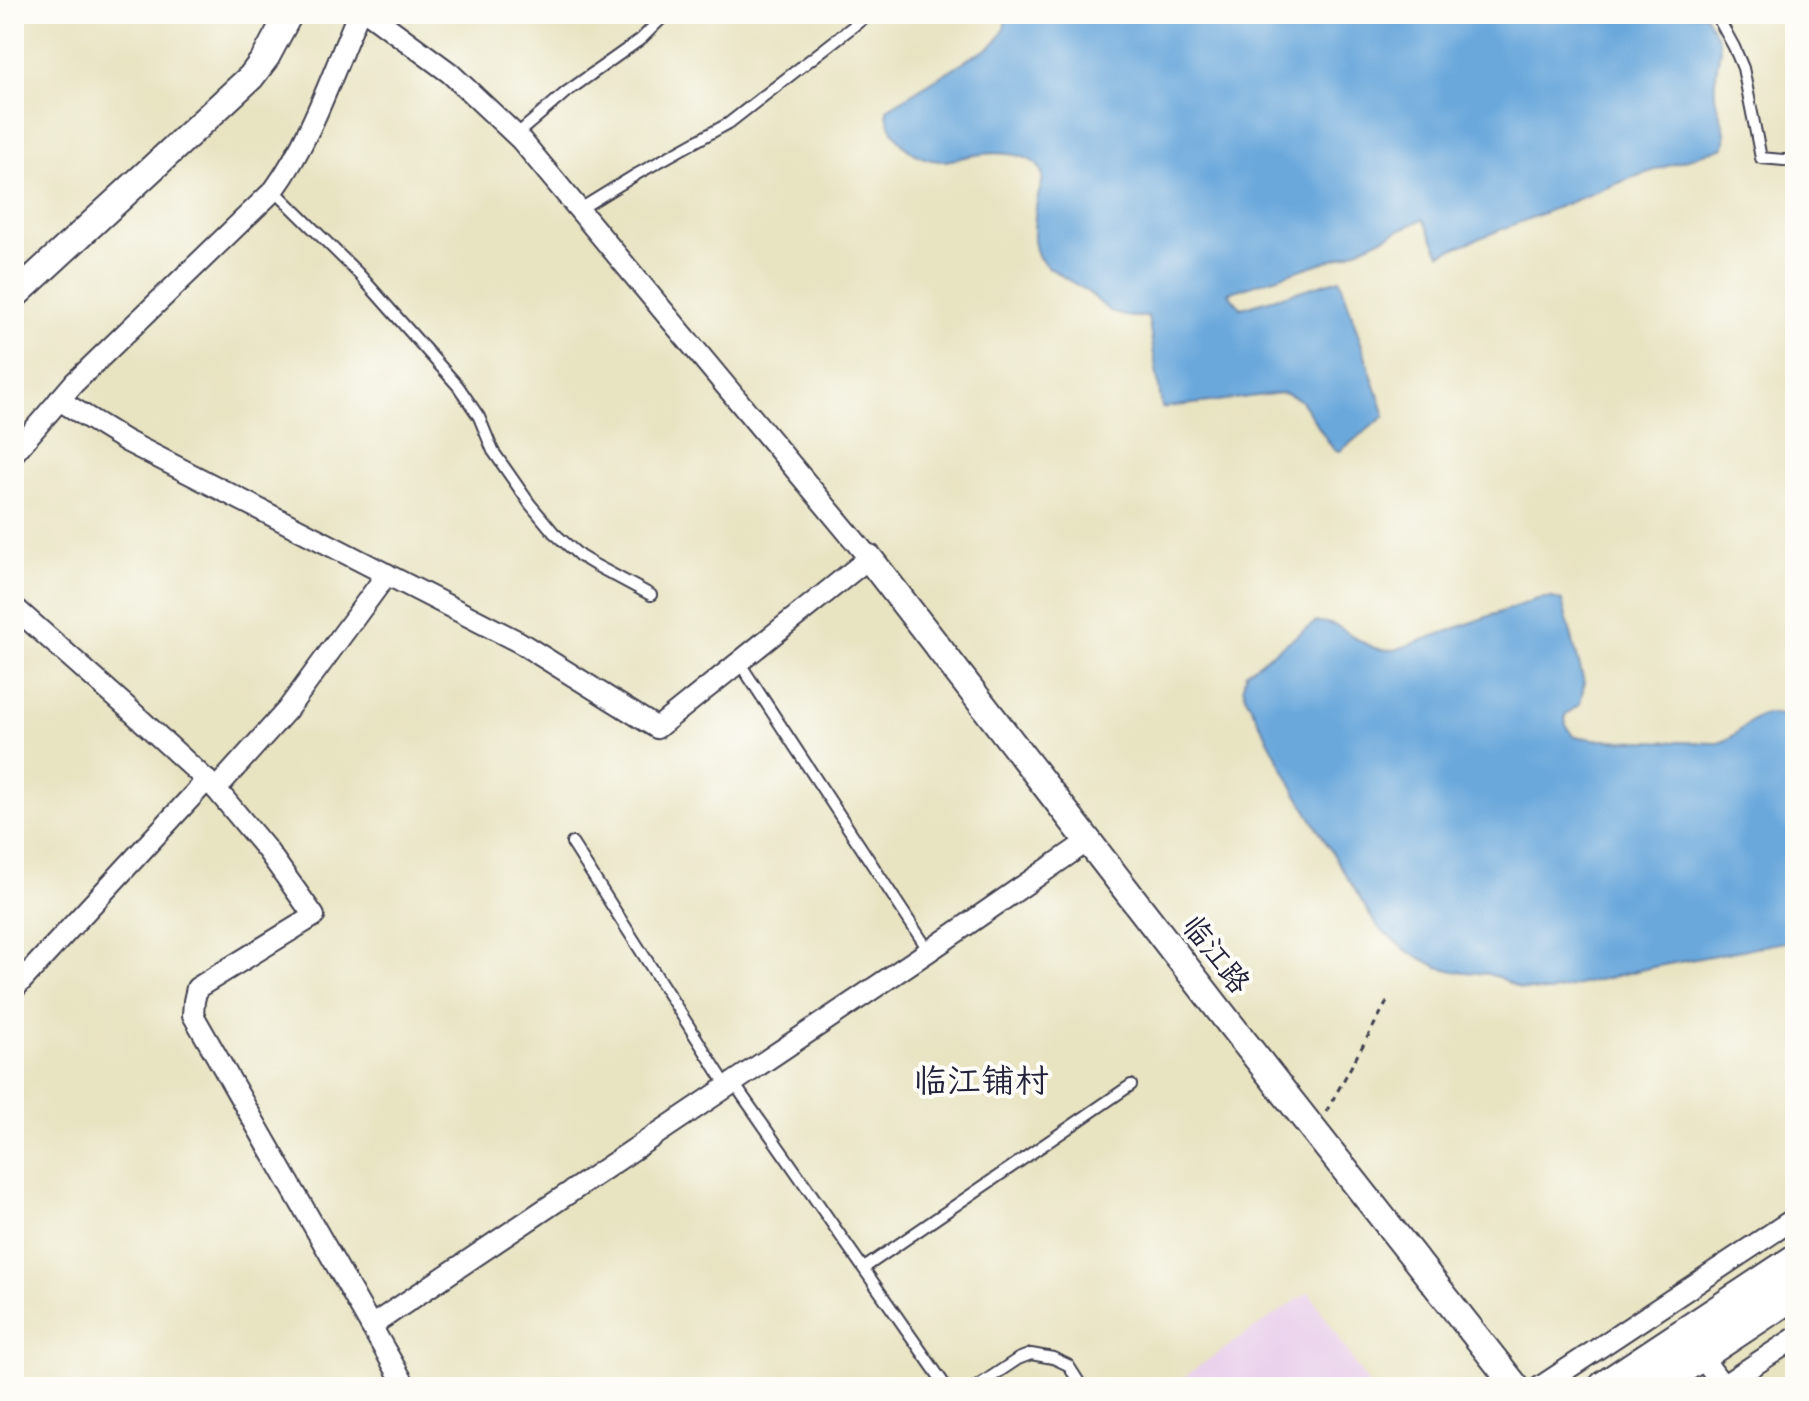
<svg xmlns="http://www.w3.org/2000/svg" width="1809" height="1401" viewBox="0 0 1809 1401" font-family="Sriracha,'LXGW WenKai TC',sans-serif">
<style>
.built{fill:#ead1ec}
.water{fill:#6ba8dc;stroke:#46658c;stroke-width:2}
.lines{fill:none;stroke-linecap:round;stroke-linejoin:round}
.service-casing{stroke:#403f4f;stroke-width:14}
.minor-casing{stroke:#403f4f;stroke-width:24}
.tertiary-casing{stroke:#403f4f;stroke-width:30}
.primary-casing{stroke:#403f4f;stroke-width:36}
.path{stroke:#403f4f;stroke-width:3;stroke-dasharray:6 6;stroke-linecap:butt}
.service{stroke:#fff;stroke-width:10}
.minor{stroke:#fff;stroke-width:20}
.tertiary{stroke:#fff;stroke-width:26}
.primary{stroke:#fff;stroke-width:32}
.labels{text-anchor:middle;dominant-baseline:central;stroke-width:8;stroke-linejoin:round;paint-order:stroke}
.street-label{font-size:30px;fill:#22223b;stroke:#fdfcf7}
.quarter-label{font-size:34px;fill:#22223b;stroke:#fdfcf7}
</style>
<rect width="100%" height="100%" fill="#fdfcf7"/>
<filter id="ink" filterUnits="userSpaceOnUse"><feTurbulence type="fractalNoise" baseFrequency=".0125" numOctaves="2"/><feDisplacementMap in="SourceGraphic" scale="16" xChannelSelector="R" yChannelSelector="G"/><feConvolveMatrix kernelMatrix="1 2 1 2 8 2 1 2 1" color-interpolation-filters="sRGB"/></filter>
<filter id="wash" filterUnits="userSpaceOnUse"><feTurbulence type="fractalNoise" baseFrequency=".006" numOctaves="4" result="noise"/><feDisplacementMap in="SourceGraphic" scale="32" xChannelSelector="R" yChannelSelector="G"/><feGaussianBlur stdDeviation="1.8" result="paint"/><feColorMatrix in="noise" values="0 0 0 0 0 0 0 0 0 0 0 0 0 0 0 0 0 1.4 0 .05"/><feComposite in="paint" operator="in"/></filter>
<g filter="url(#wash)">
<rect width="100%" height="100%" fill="#e8e3c1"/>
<polygon class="built" points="1309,1292 1370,1387 1169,1387 1234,1342"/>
<g class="water">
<path d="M1005,14H1705L1719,41L1720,48C1718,63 1714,79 1715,95C1717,113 1729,129 1724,147L1631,178L1440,254L1423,219L1346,255L1228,293L1241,308L1340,279L1385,416L1340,451L1334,450L1301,401C1295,396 1289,394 1281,393L1162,408L1148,316C1136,318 1124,317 1112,312C1103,307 1096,298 1088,292C1075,283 1052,272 1042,261C1038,257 1036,251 1035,245C1032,237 1036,205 1038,196C1042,183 1047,173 1035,163C1020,151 986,152 969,156C963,157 957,159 951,160C931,164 907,154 897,137C891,128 886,119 887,109L973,56C992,48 1008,36 1005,14Z"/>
<path d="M1543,598H1553L1562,601L1583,678L1584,685L1580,704L1565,715L1566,725L1573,736L1601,740L1718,743C1739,738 1750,714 1769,714C1777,713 1787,717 1795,718V940L1653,967L1549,992L1521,989L1498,977L1488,974L1454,971L1438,967L1407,951L1379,928L1373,920L1295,791L1245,695L1243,686L1246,672L1316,622C1343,622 1353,641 1375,648C1382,650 1388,650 1395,650L1534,600Z"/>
</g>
</g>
<g filter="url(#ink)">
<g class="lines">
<defs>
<g id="service">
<polyline points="1716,14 1734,47 1743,68 1761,158 1795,161"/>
<polyline points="516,135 565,93 641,39 666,14"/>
<polyline points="274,190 358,273 458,386 479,417 493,451 530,504 554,533 580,556 595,565 651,595"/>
<polyline points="580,209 637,174 729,123 869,14"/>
<polyline points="739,662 929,951"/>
<polyline points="572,843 727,1086"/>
<polyline points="733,1082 945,1385"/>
<polyline points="864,1268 1131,1085"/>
<polyline points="976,1387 1018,1359 1031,1354 1053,1358 1068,1365 1082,1387"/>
</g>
<g id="minor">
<polyline points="59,400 126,441 519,642 657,728 869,558 521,140 450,73 370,14"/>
<path d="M14,453L74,383L274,190C311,139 333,72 358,14"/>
<polyline points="14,607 129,709 216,789 267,850 314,916 197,988 194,1001 193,1015 406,1387"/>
<polyline points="216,789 287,710 387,574"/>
<polyline points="14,989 207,780"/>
<polyline points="371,1326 929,951 1088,841"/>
<polyline points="1700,1355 1724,1387"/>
<polyline points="1540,1387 1795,1218"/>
<polyline points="1721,1387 1795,1338"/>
</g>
<g id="tertiary">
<polyline points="14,296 251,77 266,57 289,14"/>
<polyline points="869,558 1230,1024 1516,1387"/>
</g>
<g id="primary">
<polyline points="1605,1387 1795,1261"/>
<polyline points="1652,1387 1795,1292"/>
</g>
</defs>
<use href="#service" class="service-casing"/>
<use href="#minor" class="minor-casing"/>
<use href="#tertiary" class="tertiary-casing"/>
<use href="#primary" class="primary-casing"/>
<polyline class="path" points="1326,1112 1388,1000"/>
<use href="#service" class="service"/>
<use href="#minor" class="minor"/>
<use href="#tertiary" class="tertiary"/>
<use href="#primary" class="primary"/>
</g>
</g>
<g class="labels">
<g class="street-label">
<text transform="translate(1216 954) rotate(52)">临江路</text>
</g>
<g class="quarter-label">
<text x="981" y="1081">临江铺村</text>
</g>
</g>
<rect width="1809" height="1401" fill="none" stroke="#fdfcf7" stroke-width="48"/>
</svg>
